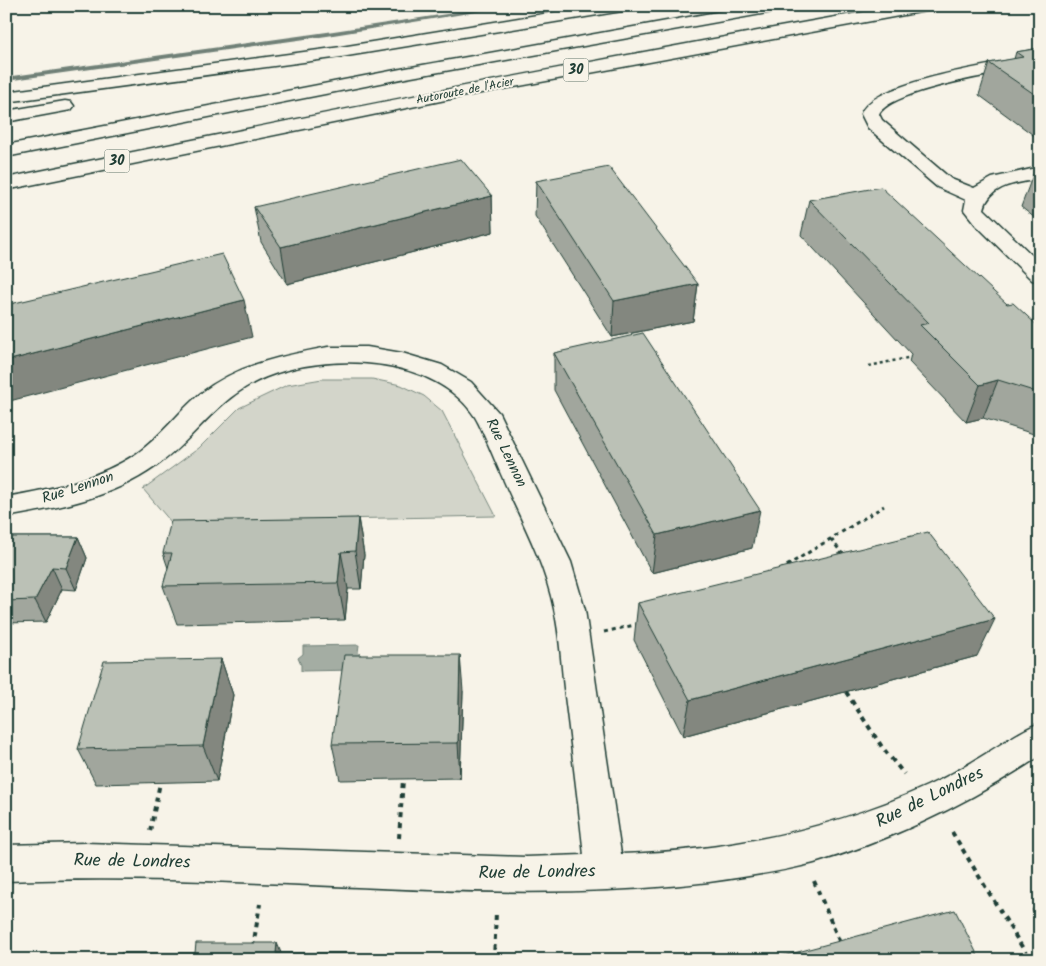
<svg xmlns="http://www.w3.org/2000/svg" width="1046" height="966" viewBox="0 0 1046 966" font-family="Kalam,sans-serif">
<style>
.green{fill:#d3d5ca;stroke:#79897f}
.water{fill:#a4ada3;stroke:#6f8077}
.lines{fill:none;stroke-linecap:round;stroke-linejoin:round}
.stream{fill:#6f8077;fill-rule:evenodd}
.minor-casing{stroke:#1f3d34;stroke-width:3}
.highway-casing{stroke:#1f3d34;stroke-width:3}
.path-far2{stroke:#1f3d34;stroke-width:2.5;stroke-dasharray:3 3;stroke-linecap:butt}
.path-far1{stroke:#1f3d34;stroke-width:3;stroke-dasharray:4 4;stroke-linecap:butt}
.path{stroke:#1f3d34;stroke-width:4;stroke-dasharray:5 5;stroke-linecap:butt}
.minor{fill:#f7f3e8;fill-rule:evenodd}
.highway{fill:#f7f3e8;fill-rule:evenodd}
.wall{fill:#a1a69d;stroke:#1f3d34}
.shaded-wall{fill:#83877f;stroke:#1f3d34}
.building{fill:#bbc1b6;stroke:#1f3d34}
.labels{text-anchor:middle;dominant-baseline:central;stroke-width:4;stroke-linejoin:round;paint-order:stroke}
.far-street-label{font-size:12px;fill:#1f3d34;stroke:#f7f3e8}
.shield{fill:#f7f3e8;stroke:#60746a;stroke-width:1}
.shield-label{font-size:14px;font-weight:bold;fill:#1f3d34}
.street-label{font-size:15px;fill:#1f3d34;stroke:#f7f3e8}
.near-street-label{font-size:18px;fill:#1f3d34;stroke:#f7f3e8}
</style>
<rect width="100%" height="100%" fill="#f7f3e8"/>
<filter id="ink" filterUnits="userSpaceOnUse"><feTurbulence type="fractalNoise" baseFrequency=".02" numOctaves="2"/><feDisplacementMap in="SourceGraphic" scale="10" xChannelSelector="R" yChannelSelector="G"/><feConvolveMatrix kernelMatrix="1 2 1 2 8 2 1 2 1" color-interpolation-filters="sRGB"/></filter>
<g filter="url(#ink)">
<polygon class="green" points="322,379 372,379 401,385 424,396 442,411 496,516 171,522 143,489 199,448 239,408 287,385"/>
<polygon class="water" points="359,645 358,652 364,658 356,670 301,671 301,665 298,658 303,654 303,646"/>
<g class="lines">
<polygon class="stream" points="500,6 513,6 327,36 6,81 6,77 327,32"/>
<defs>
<g id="minor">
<path d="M1040,56V66C1010,71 891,89 879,114L882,120L951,179L974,188L992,178L1040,167V179C1018,183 990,184 984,209L1040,263V282L1032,280L976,225L964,210L966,200L937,187L868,128L861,114C870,81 1007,62 1040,56Z"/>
<path d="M328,347H367L402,353L442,365L471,382L499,413L571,562L585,610L621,854C726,851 831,830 927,786C947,777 968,765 987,753C1004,743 1021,730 1040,723V756C969,803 895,839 814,863C780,872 744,877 709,882C617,893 525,893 432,890C291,885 148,875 6,881V845L85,843L526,857L584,855C578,800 571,744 564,688C561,662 560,635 554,609C546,570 529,535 512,499C504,481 496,463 488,444C484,436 480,425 475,417C435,355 328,352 266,377C215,398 197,438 155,467C111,498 58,508 6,517V497C52,489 96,480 136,454C161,437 178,412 200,394C238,364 282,356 328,347Z"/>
</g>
<g id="highway">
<polygon points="592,6 630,6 628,9 622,11 341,57 6,102 6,92 341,47"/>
<polygon points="750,6 786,6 784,9 778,11 406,78 6,157 6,145 406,68"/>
<path d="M898,6H934L932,9L926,11L465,96L6,190V178C303,117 599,58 898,6Z"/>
<polygon points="65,101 71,102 74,106 71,110 6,122 6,111"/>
</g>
</defs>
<use href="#minor" class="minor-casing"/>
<use href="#highway" class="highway-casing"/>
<polyline class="path-far2" points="869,366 912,357"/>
<g class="path-far1">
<polyline points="831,539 844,556"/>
<polyline points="780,570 884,506"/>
<polyline points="604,632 639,624"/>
</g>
<g class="path">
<polyline points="846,692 882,747 904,774"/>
<polyline points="150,831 160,783"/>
<polyline points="952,832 1030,960"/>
<polyline points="399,838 403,779"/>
<polyline points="814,881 840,943"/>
<polyline points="253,947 260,904"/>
<polyline points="494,960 496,912"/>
</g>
<use href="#minor" class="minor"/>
<use href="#highway" class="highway"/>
</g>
<g class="wall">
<polygon points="1040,48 1040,140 979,95 989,63 1014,59 1016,52"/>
<polygon points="1040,171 1040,222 1021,207 1034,172"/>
<polygon points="536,181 698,284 693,321 612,337 535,216"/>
<polygon points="492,196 493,232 287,284 261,242 254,207"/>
<polygon points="809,200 1007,304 1040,328 1040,436 983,418 966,422 909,362 911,354 801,235"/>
<polygon points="554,353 752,548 652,573 554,390"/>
<polygon points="358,518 364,555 361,589 348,589 345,620 177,624 163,586 168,568 163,553"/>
<polygon points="6,537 78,537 87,558 76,590 62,589 46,622 6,623"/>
<polygon points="638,603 977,656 683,736 634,640"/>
<polygon points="221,659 233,695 217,781 96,784 78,749"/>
<polygon points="463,691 460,778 340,780 332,744"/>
<polygon points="1040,899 1040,917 1032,910"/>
</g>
<g class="shaded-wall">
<polygon points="492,196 493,232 287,284 281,247"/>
<polygon points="698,284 693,321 612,337 614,301"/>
<polygon points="244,300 252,337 6,402 6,361"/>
<polygon points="998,380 983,418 966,422 980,385"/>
<polygon points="760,510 752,548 652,573 657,535"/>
<polygon points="358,518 364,555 361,589 355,551"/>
<polygon points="78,537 87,558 76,590 66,568"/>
<polygon points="341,552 348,589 345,620 338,583"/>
<polygon points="52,567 62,589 46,622 35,600"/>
<polygon points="995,619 977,656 683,736 690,700"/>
<polygon points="460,655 463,691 460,778 458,743"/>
<polygon points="221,659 233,695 217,781 203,746"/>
<polygon points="277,943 284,960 276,953"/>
</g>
<g class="building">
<polygon points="1040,48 1040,98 989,63 1023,57 1016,52"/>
<polygon points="461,159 492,196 281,247 254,207"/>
<polygon points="609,167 698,284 614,301 536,181"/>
<polygon points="1040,171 1040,177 1034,172"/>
<polygon points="881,187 1007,304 1013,303 1040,328 1040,393 998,380 980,385 920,325 929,323 809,200"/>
<polygon points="222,254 244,300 6,361 6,305"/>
<polygon points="643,333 760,510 657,535 554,353"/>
<polygon points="358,518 355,551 341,552 338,583 163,586 172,553 163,553 171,521"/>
<polygon points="928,532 995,619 690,700 638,603"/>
<polygon points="6,537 78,537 66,568 52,567 35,600 6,601"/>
<polygon points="344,655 460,655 458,743 332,744"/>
<polygon points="221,659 203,746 78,749 104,661"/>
<polygon points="955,910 980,960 768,960"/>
<polygon points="196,943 277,943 276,953 347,953 346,960 119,960 121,953 195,953"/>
</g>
</g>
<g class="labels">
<g class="far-street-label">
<text transform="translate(465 91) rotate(-11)">Autoroute de l'Acier</text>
</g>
<g class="shield">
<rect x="563.5" y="58.5" width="25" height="23" rx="4"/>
<rect x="104.5" y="149.5" width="25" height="23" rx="4"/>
</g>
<g class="shield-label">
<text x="576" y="70">30</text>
<text x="117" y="161">30</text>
</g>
<g class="street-label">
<text transform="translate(506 453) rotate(64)">Rue Lennon</text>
<text transform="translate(78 488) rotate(-18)">Rue Lennon</text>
</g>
<g class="near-street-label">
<text transform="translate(930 798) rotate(-26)">Rue de Londres</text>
<text transform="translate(132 862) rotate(1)">Rue de Londres</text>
<text transform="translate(537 873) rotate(-1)">Rue de Londres</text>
</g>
</g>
<rect width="1046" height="966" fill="none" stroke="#f7f3e8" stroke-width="25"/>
<rect x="12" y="12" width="1021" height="941" fill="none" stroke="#1f3d34" stroke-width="2" filter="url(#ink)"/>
</svg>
